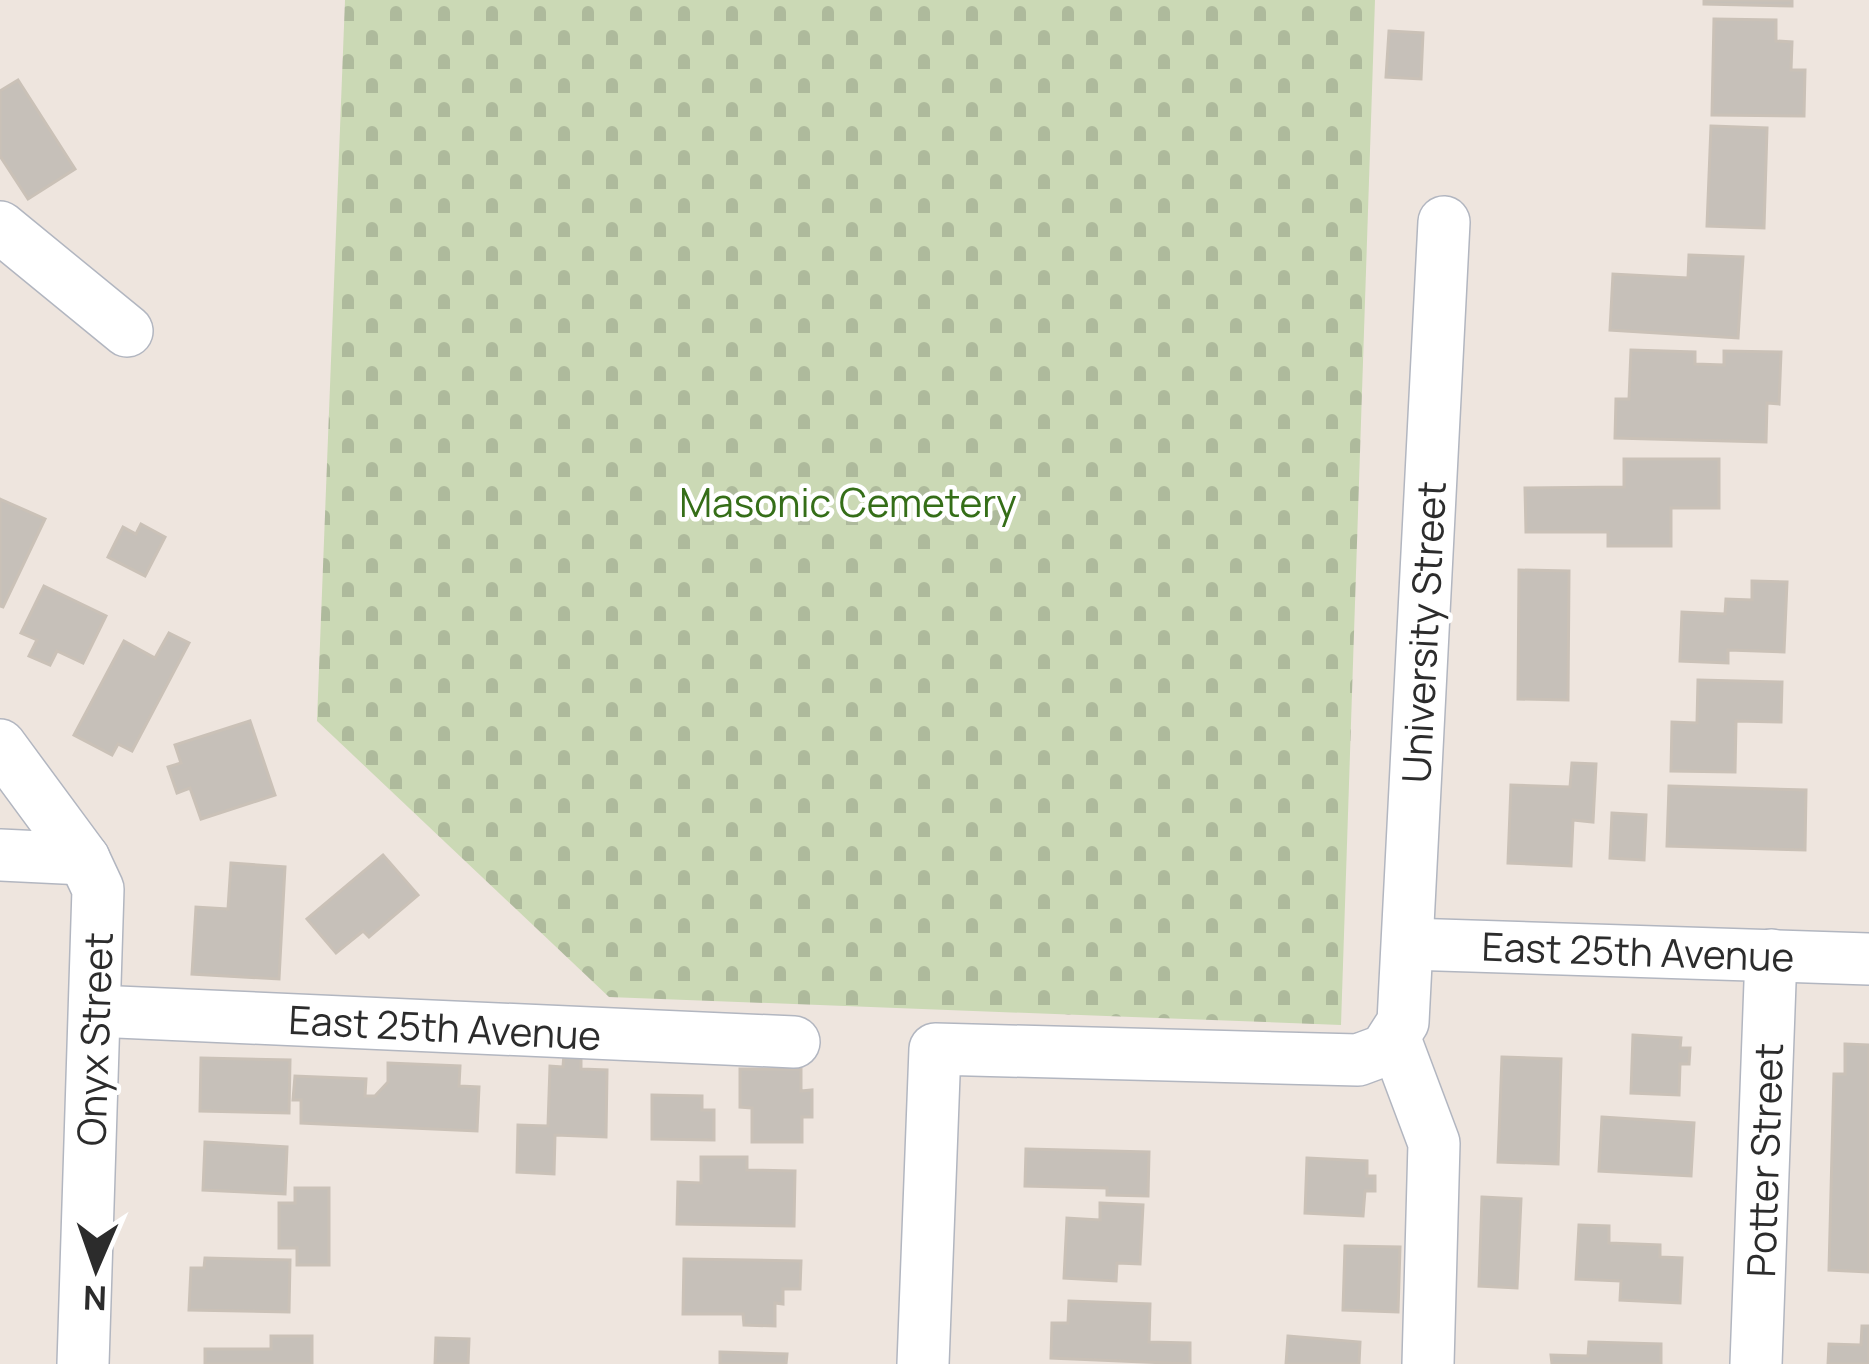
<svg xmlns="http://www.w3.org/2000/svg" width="1869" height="1364" viewBox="0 0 1869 1364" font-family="Manrope,sans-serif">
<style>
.cemetery{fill:url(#cemetery-stones)}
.building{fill:#c6c0b9;stroke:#cac1b7;stroke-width:3}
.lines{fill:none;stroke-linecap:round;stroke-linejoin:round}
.street-casing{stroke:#b2b6c0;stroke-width:54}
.street{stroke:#fff;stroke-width:51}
.labels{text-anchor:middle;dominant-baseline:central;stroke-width:9;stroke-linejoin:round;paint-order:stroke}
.park-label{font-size:39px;fill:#356e18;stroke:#fff}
.street-label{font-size:39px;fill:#2c2c2c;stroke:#fff}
</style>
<defs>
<pattern id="cemetery-stones" width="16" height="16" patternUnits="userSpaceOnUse" patternTransform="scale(3)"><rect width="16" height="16" fill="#cbd9b5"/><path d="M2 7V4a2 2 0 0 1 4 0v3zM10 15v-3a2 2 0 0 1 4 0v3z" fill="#aeba9c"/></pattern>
</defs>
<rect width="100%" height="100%" fill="#eee5de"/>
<polygon class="cemetery" points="345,0 1375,0 1341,1025 609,997 317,721"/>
<g class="building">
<polygon points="1704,0 1792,0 1792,6 1704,4"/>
<polygon points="1714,19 1776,20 1776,41 1792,42 1791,70 1805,70 1804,116 1712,115"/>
<polygon points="1389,31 1423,33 1421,79 1386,77"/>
<polygon points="18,80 75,169 28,199 0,156 0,91"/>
<polygon points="1711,126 1767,128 1764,228 1707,226"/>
<polygon points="1689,255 1743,257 1738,338 1610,330 1613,274 1688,278"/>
<polygon points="1631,350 1695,352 1695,364 1724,365 1724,351 1781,352 1779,404 1767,403 1766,442 1615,438 1616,399 1629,399"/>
<polygon points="1624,459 1719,459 1719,508 1671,508 1671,546 1608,546 1608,532 1526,532 1525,488 1624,487"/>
<polygon points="0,499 45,519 3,607 0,606"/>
<polygon points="141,524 165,537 145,576 108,557 123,527 136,534"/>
<polygon points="1519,570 1569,571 1568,700 1518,699"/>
<polygon points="1752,581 1787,582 1784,652 1728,650 1728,663 1680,661 1682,612 1725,614 1726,599 1752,600"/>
<polygon points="44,586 106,616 83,663 57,651 50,665 29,656 37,640 21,633"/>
<polygon points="169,633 189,643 132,751 118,744 112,755 74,735 124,641 155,658"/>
<polygon points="1698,680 1782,682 1781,722 1736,721 1735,772 1671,771 1672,722 1697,723"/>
<polygon points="250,721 275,795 201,819 190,788 177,793 168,767 181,763 175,745"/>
<polygon points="1572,763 1596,764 1593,822 1573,820 1571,866 1508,863 1511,785 1570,787"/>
<polygon points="1669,786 1806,790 1805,850 1667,846"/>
<polygon points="1612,813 1646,815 1644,860 1610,858"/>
<polygon points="383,855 418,895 369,937 363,931 336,953 307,919"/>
<polygon points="231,863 285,867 279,979 192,974 196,907 228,909"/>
<polygon points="1633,1035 1681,1038 1680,1048 1690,1048 1689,1064 1680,1064 1679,1095 1631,1093"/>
<polygon points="1845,1044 1869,1045 1869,1272 1829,1270 1834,1074 1845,1074"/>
<polygon points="564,1054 581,1055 581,1069 607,1070 606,1137 555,1135 554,1174 517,1172 518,1125 548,1126 550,1066 563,1067"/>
<polygon points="1502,1057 1561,1059 1558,1164 1498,1162"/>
<polygon points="201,1058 290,1060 289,1113 200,1111"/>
<polygon points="388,1063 460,1066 459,1086 479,1087 477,1131 301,1123 301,1100 293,1100 295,1076 366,1079 365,1096 375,1096 388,1082"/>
<polygon points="740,1069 801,1069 801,1091 812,1090 812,1117 802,1117 802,1142 752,1142 752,1108 740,1107"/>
<polygon points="652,1095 702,1096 702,1110 714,1110 714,1140 652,1139"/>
<polygon points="1602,1117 1694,1123 1691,1176 1599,1171"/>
<polygon points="205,1142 287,1147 285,1194 203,1190"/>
<polygon points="1026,1149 1149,1152 1148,1196 1107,1195 1107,1188 1025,1186"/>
<polygon points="701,1157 747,1157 747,1170 795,1171 794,1226 677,1224 678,1182 701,1183"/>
<polygon points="1307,1158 1367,1161 1367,1176 1375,1176 1375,1191 1365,1191 1363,1216 1305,1213"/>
<polygon points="295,1188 329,1188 329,1265 297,1265 297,1248 279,1248 279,1203 295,1203"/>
<polygon points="1482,1197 1521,1199 1517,1288 1479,1286"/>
<polygon points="1100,1203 1143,1205 1140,1264 1117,1263 1116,1281 1064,1278 1067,1218 1100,1220"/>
<polygon points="1579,1225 1609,1226 1609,1243 1660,1245 1660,1257 1682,1258 1680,1303 1620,1300 1621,1281 1576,1279"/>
<polygon points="1345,1246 1400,1247 1398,1312 1343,1310"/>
<polygon points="205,1258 290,1260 289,1312 189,1310 191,1268 204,1268"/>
<polygon points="684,1259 801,1261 800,1289 783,1289 783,1304 775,1303 775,1326 744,1325 743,1314 683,1314"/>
<polygon points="1069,1301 1150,1304 1149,1342 1190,1343 1190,1364 1051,1358 1052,1323 1068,1323"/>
<polygon points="1862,1326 1869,1326 1869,1364 1828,1364 1829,1344 1861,1345"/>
<polygon points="271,1336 312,1336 312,1364 205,1364 205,1349 271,1349"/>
<polygon points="1288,1336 1360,1342 1359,1364 1286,1364"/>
<polygon points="436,1338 469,1339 468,1364 435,1364"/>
<polygon points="1589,1342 1661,1344 1661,1364 1552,1364 1551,1355 1588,1356"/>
<polygon points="720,1352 787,1354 786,1364 720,1364"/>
</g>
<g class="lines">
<defs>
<g id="street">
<polyline points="0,227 127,331"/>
<polyline points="0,745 84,859 98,889 83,1364"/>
<polyline points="0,855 84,859"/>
<polyline points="1408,944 1869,959"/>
<polyline points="95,1011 794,1042"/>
<polyline points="1395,1039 1434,1143 1428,1364"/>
<polyline points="923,1364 935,1049 1358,1060 1385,1050 1403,1022 1444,222"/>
<polyline points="1756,1364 1771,955"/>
</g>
</defs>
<use href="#street" class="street-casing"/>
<use href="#street" class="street"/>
</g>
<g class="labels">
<g class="park-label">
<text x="848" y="502">Masonic Cemetery</text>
</g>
<g class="street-label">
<text transform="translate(1423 632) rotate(-87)">University Street</text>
<text transform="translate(1638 951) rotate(2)">East 25th Avenue</text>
<text transform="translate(445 1027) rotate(3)">East 25th Avenue</text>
<text transform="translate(94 1039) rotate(-88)">Onyx Street</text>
<text transform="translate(1764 1160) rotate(-88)">Potter Street</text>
</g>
</g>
<g transform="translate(96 1268) rotate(182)" stroke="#ffffff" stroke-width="9" paint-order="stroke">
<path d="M0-9L21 45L0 30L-21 45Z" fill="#2c2c2c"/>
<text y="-18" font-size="33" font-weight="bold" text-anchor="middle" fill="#2c2c2c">N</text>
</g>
</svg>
